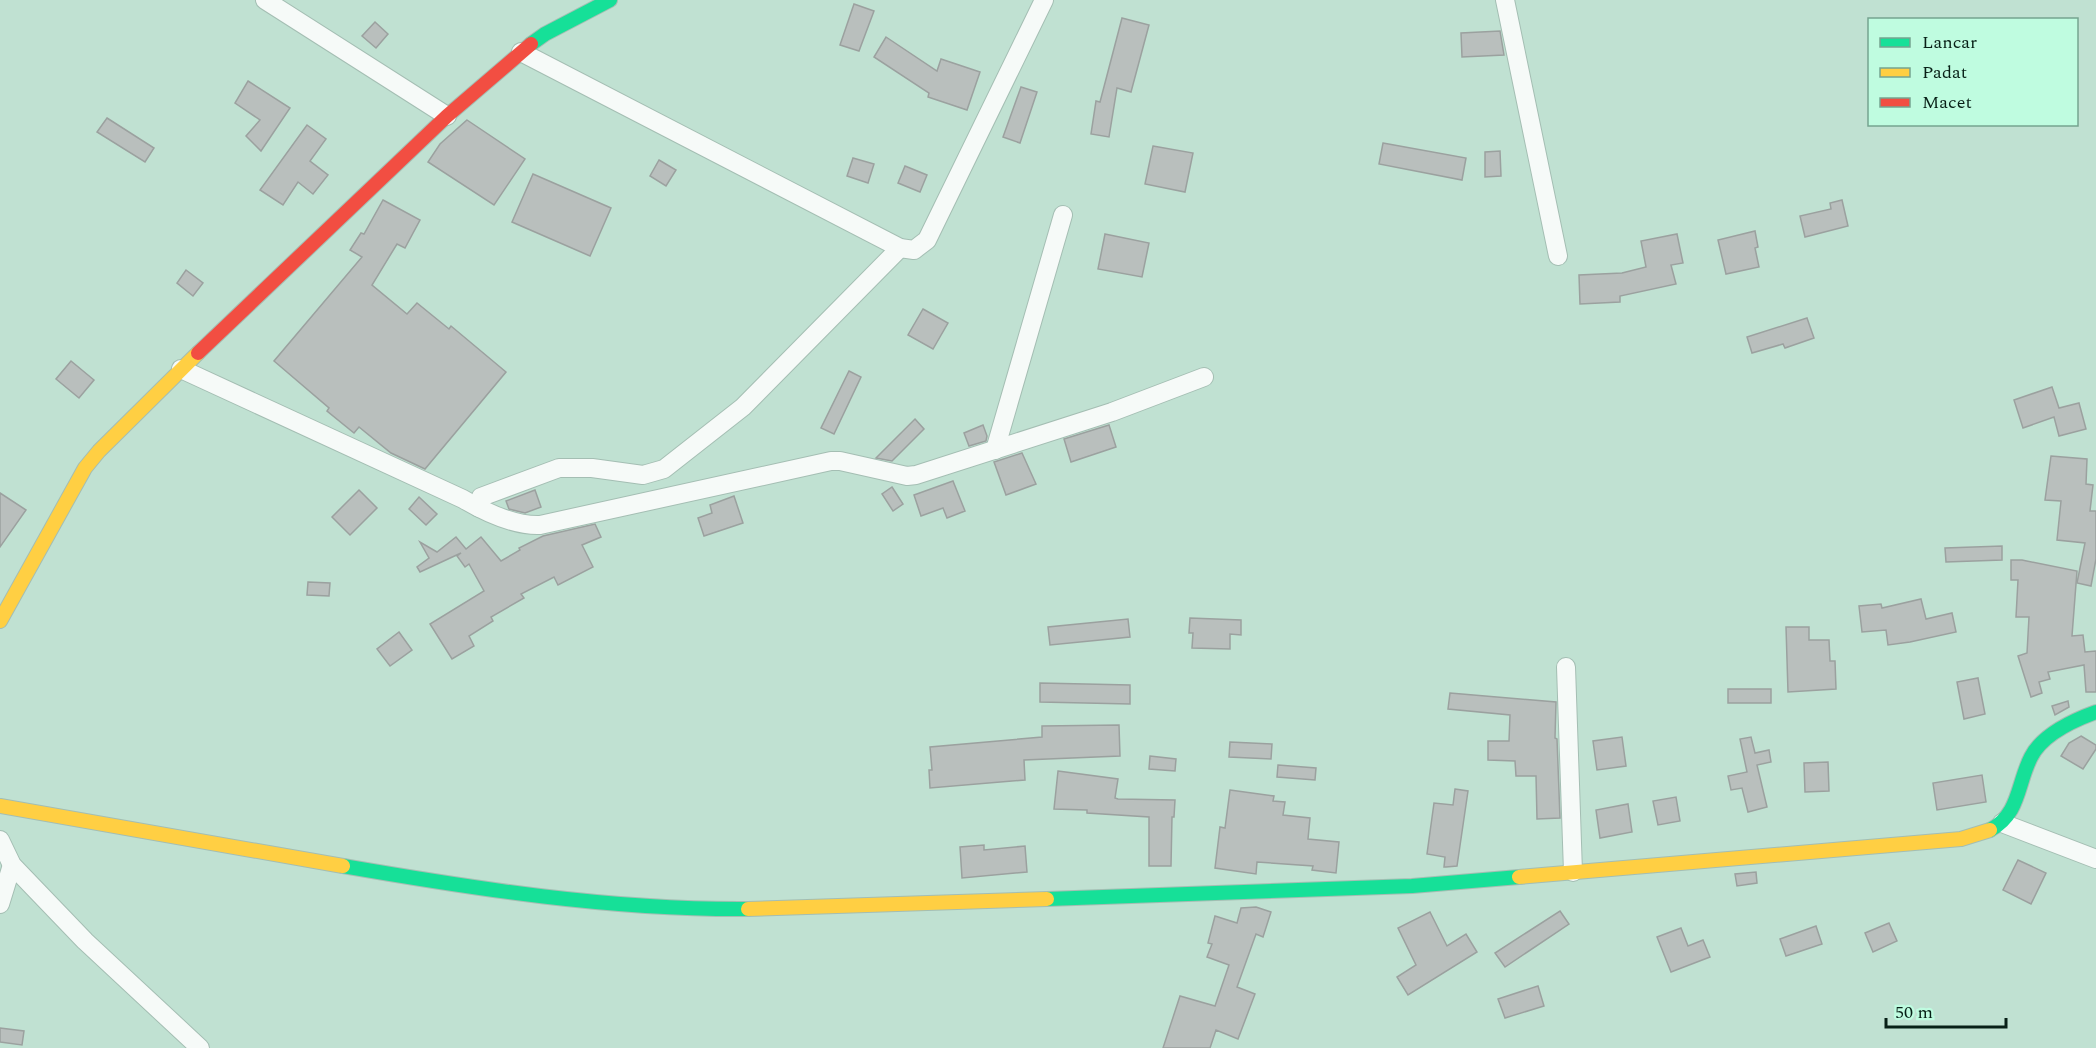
<svg xmlns="http://www.w3.org/2000/svg" width="2096" height="1048" viewBox="0 0 2096 1048" font-family="Spectral,serif">
<style>
.building{fill:#b9bfbd;stroke:#9ba19f;stroke-width:1.5}
.lines{fill:none;stroke-linecap:round;stroke-linejoin:round}
.street-casing{stroke:#a4beb3;stroke-width:20}
.fast-casing{stroke:#a4beb3;stroke-width:16}
.slow-casing{stroke:#a4beb3;stroke-width:16}
.jam-casing{stroke:#a4beb3;stroke-width:16}
.street{stroke:#f6faf8;stroke-width:18}
.fast{stroke:#16e098;stroke-width:14}
.slow{stroke:#ffcf43;stroke-width:14}
.jam{stroke:#f24e42;stroke-width:14}
</style>
<rect width="100%" height="100%" fill="#c0e1d2"/>
<g class="building">
<polygon points="854,4 874,11 859,51 840,45"/>
<polygon points="1122,18 1149,25 1131,92 1117,88 1109,137 1091,134 1096,101 1100,102"/>
<polygon points="375,22 388,34 376,48 362,36"/>
<polygon points="1500,31 1504,55 1462,57 1461,33"/>
<polygon points="886,37 937,71 941,59 980,72 967,110 928,97 929,93 874,57"/>
<polygon points="248,81 290,108 261,151 246,136 260,120 235,103"/>
<polygon points="1021,87 1037,92 1020,143 1003,137"/>
<polygon points="107,118 154,148 145,162 97,132"/>
<polygon points="467,120 525,159 494,205 428,162 440,144"/>
<polygon points="307,125 326,139 310,161 328,175 313,194 298,182 283,205 260,190"/>
<polygon points="1383,143 1466,158 1462,180 1379,164"/>
<polygon points="1153,146 1193,153 1185,192 1145,184"/>
<polygon points="1500,151 1501,176 1485,177 1485,152"/>
<polygon points="853,158 874,164 868,183 847,176"/>
<polygon points="659,160 676,170 666,186 650,176"/>
<polygon points="905,166 927,175 920,192 898,183"/>
<polygon points="533,174 611,208 590,256 512,222"/>
<polygon points="383,200 420,220 405,248 397,244 372,285 407,314 417,303 449,329 451,326 506,372 425,469 391,453 359,427 354,433 327,411 329,408 274,361 362,257 350,250 361,233 364,234"/>
<polygon points="1842,200 1848,226 1805,237 1800,216 1831,209 1830,203"/>
<polygon points="1755,231 1758,247 1755,248 1759,267 1726,274 1718,240"/>
<polygon points="1105,234 1149,243 1142,277 1098,269"/>
<polygon points="1677,234 1683,263 1671,265 1676,284 1620,296 1620,302 1580,304 1579,275 1622,273 1646,267 1641,241"/>
<polygon points="186,270 203,283 193,296 177,283"/>
<polygon points="923,309 948,323 933,349 908,335"/>
<polygon points="1807,318 1814,338 1785,348 1783,344 1752,353 1747,337"/>
<polygon points="71,361 94,380 79,398 56,379"/>
<polygon points="849,371 861,377 834,434 821,428"/>
<polygon points="2052,387 2059,408 2079,403 2086,429 2059,436 2054,417 2023,428 2014,400"/>
<polygon points="915,419 924,429 892,461 876,458"/>
<polygon points="983,425 987,436 986,441 969,446 964,433"/>
<polygon points="1109,425 1116,447 1071,462 1064,439"/>
<polygon points="1022,453 1036,484 1006,495 994,462"/>
<polygon points="2051,456 2087,459 2086,484 2093,485 2090,511 2096,511 2096,559 2091,586 2077,583 2085,543 2057,540 2061,501 2045,500"/>
<polygon points="953,481 965,511 947,518 943,508 921,516 914,495"/>
<polygon points="892,487 903,504 893,511 882,494"/>
<polygon points="359,490 377,508 350,535 332,517"/>
<polygon points="535,490 541,507 525,513 509,509 506,501"/>
<polygon points="0,493 26,510 0,547"/>
<polygon points="734,496 743,523 704,536 698,518 712,513 710,505"/>
<polygon points="419,497 437,514 426,525 409,509"/>
<polygon points="595,524 601,537 582,545 593,567 558,585 554,577 521,594 524,598 491,617 493,621 469,636 474,646 452,659 430,624 484,591 469,564 465,567 457,556 461,553 420,572 417,567 429,558 420,542 437,552 456,537 466,549 481,537 501,561 520,550 519,548 543,536"/>
<polygon points="2002,546 2002,560 1946,562 1945,548"/>
<polygon points="2011,560 2022,560 2077,571 2072,636 2083,635 2085,652 2096,651 2096,692 2086,692 2084,665 2048,672 2050,679 2039,682 2042,693 2031,697 2018,656 2027,653 2029,617 2016,617 2018,580 2011,580"/>
<polygon points="308,582 330,583 329,596 307,595"/>
<polygon points="1921,599 1926,619 1952,613 1956,632 1910,642 1888,645 1886,630 1862,632 1859,606 1881,604 1882,608"/>
<polygon points="1190,618 1241,620 1241,635 1230,634 1230,649 1192,648 1193,633 1189,633"/>
<polygon points="1128,619 1130,637 1050,645 1048,627"/>
<polygon points="1786,627 1809,627 1809,640 1829,640 1830,661 1835,661 1836,689 1788,692"/>
<polygon points="399,632 412,650 390,666 377,649"/>
<polygon points="1978,678 1985,714 1964,719 1957,682"/>
<polygon points="1040,683 1130,685 1130,704 1040,702"/>
<rect x="1728" y="689" width="43" height="14"/>
<polygon points="1450,693 1556,702 1555,738 1557,739 1560,818 1537,819 1536,776 1516,776 1515,761 1488,760 1488,741 1509,741 1510,715 1448,709"/>
<polygon points="2068,701 2069,707 2055,715 2052,706"/>
<polygon points="1119,725 1120,756 1024,760 1025,780 930,788 929,770 932,770 930,747 1042,737 1042,726"/>
<polygon points="2081,736 2096,745 2096,749 2083,769 2061,756 2069,743"/>
<polygon points="1622,737 1626,766 1597,770 1593,741"/>
<polygon points="1751,737 1755,753 1769,750 1771,762 1757,765 1767,807 1748,812 1742,788 1731,790 1728,776 1747,772 1740,739"/>
<polygon points="1230,742 1272,744 1271,759 1229,757"/>
<polygon points="1150,756 1176,759 1175,771 1149,769"/>
<polygon points="1828,762 1829,791 1805,792 1804,763"/>
<polygon points="1278,765 1316,768 1315,780 1277,777"/>
<polygon points="1058,771 1118,779 1115,798 1118,799 1175,800 1174,817 1172,817 1171,866 1149,866 1149,817 1087,813 1087,810 1054,809"/>
<polygon points="1982,775 1986,802 1937,810 1933,783"/>
<polygon points="1455,789 1468,791 1457,866 1446,867 1444,867 1445,857 1427,854 1430,832 1434,803 1453,805"/>
<polygon points="1230,790 1274,796 1273,801 1285,802 1283,815 1310,818 1308,839 1339,842 1336,873 1312,870 1313,866 1257,862 1256,874 1215,868 1220,827 1225,828"/>
<polygon points="1676,797 1680,821 1658,825 1653,801"/>
<polygon points="1628,804 1632,832 1600,838 1596,810"/>
<polygon points="984,845 984,850 1025,846 1027,872 962,878 960,847"/>
<polygon points="2018,860 2046,873 2031,904 2003,890"/>
<polygon points="1756,872 1757,883 1737,886 1735,874"/>
<polygon points="1256,907 1271,912 1263,937 1256,934 1237,987 1255,994 1238,1039 1216,1030 1210,1048 1163,1048 1180,996 1215,1006 1229,965 1207,957 1212,944 1208,943 1215,916 1237,923 1241,908"/>
<polygon points="1560,911 1569,924 1505,967 1495,953"/>
<polygon points="1430,912 1447,946 1466,934 1477,952 1408,995 1397,977 1416,965 1398,928"/>
<polygon points="1889,923 1897,941 1873,952 1865,933"/>
<polygon points="1816,926 1822,944 1786,956 1780,939"/>
<polygon points="1681,928 1688,946 1703,940 1710,957 1671,972 1657,937"/>
<polygon points="1538,986 1544,1006 1505,1018 1498,999"/>
<polygon points="0,1028 24,1031 22,1045 0,1042"/>
</g>
<g class="lines">
<defs>
<g id="street">
<polyline points="265,0 447,116"/>
<polyline points="1505,0 1558,256"/>
<polyline points="521,52 900,248 914,250 927,240 1044,0"/>
<path d="M181,369L463,499C485,512 513,526 540,525L831,461H840L907,476L916,475L1112,412L1204,377"/>
<polyline points="995,450 1063,215"/>
<polyline points="479,508 481,497 559,468 592,468 643,475 664,469 743,407 900,248"/>
<polyline points="1566,667 1573,872"/>
<polyline points="2002,823 2096,859"/>
<polyline points="0,840 12,865 85,941 200,1048"/>
<polyline points="0,904 12,865"/>
</g>
<g id="fast">
<polyline points="531,44 545,34 610,0"/>
<path d="M1990,830C2020,814 2017,784 2031,757C2042,735 2074,720 2096,712"/>
<path d="M343,866C476,889 611,910 748,909"/>
<polyline points="1047,899 1412,886 1519,877"/>
</g>
<g id="slow">
<polyline points="0,621 85,468 99,451 198,353"/>
<polyline points="0,806 343,866"/>
<polyline points="1519,877 1961,839 1990,830"/>
<polyline points="748,909 1047,899"/>
</g>
<polyline id="jam" points="198,353 447,116 531,44"/>
</defs>
<use href="#street" class="street-casing"/>
<use href="#fast" class="fast-casing"/>
<use href="#slow" class="slow-casing"/>
<use href="#jam" class="jam-casing"/>
<use href="#street" class="street"/>
<use href="#fast" class="fast"/>
<use href="#slow" class="slow"/>
<use href="#jam" class="jam"/>
</g>
<rect x="1868" y="18" width="210" height="108" fill="#bffce0" stroke="#76a490" stroke-width="1.5"/>
<rect x="1880" y="38" width="30" height="9" fill="#16e098" stroke="#76a490" stroke-width="1.5"/>
<text x="1922" y="48" font-size="18" fill="#082017">Lancar</text>
<rect x="1880" y="68" width="30" height="9" fill="#ffcf43" stroke="#76a490" stroke-width="1.5"/>
<text x="1922" y="78" font-size="18" fill="#082017">Padat</text>
<rect x="1880" y="98" width="30" height="9" fill="#f24e42" stroke="#76a490" stroke-width="1.5"/>
<text x="1922" y="108" font-size="18" fill="#082017">Macet</text>
<path d="M1886 1018v9h120v-9" fill="none" stroke="#082017" stroke-width="3"/>
<text x="1895" y="1018" font-size="18" fill="#082017" stroke="#bffce0" stroke-width="4.5" paint-order="stroke">50 m</text>
</svg>
